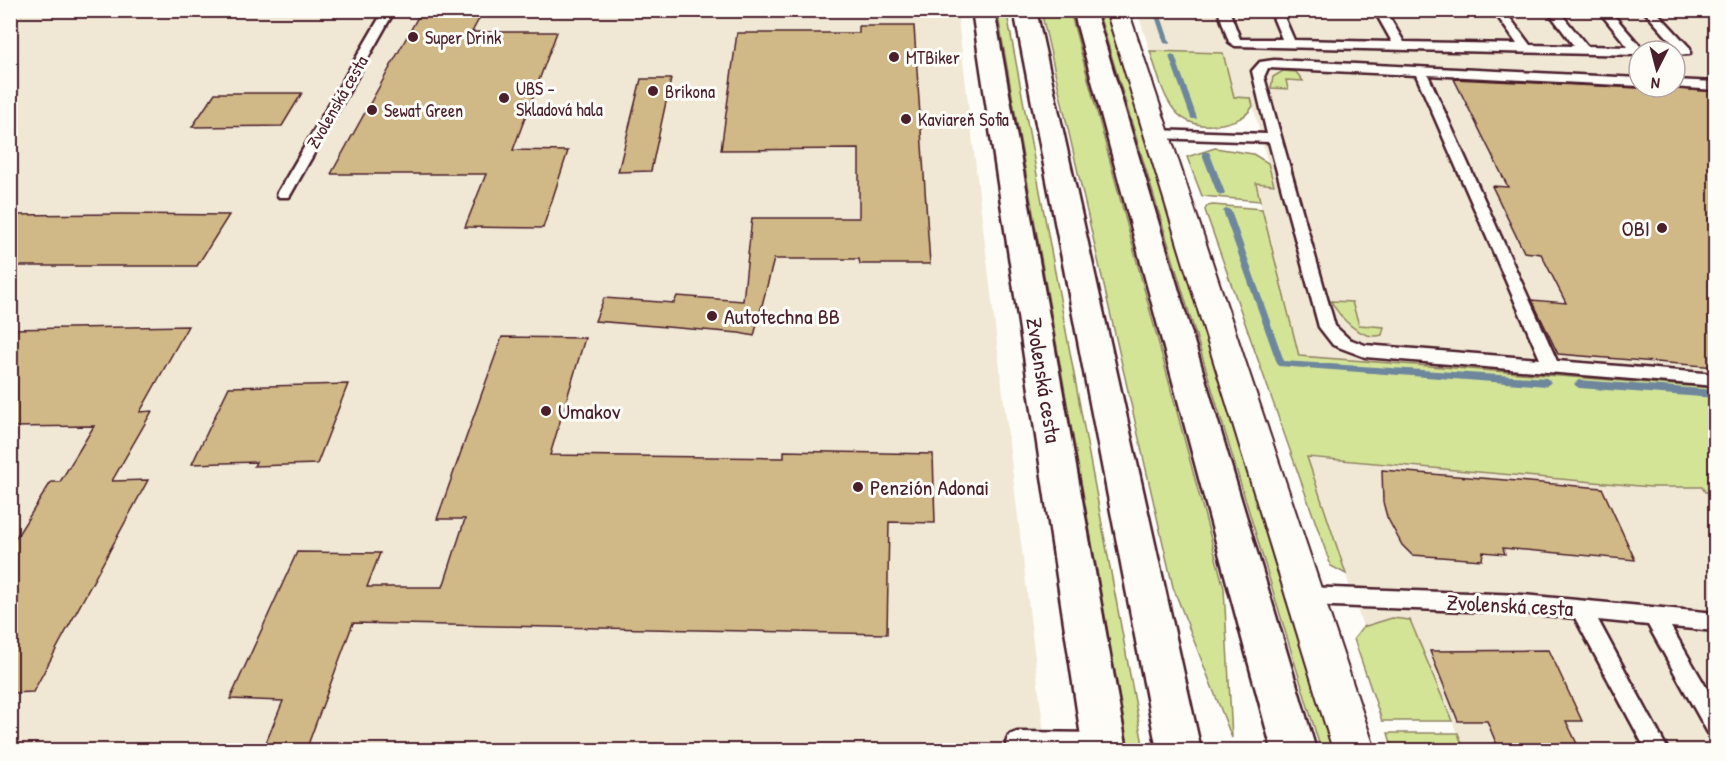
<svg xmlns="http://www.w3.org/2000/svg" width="1726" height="761" viewBox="0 0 1726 761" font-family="'Patrick Hand',sans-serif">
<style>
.built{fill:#f0e8d5;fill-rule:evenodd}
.green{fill:#d4e497;stroke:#8f8261;stroke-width:1.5}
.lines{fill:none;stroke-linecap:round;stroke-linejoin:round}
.stream{fill:#6e879c;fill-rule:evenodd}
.building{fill:#d0b887;stroke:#4a1f2b;stroke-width:1.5}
.service-casing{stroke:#4a1f2b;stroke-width:5}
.minor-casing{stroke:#4a1f2b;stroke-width:4}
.secondary-casing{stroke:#4a1f2b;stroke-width:5}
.motorway-casing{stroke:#4a1f2b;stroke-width:5}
.service{fill:#fdfcf7;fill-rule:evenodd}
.minor{fill:#fdfcf7;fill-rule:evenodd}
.secondary{fill:#fdfcf7;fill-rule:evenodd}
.motorway{fill:#fdfcf7;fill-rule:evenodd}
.poi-dot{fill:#4a1f2b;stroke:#fdfcf7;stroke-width:2}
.labels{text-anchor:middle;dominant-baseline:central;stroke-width:6;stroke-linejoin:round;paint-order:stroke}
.far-poi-label{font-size:18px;fill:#4a1f2b;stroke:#fdfcf7;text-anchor:start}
.far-street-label{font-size:18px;fill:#4a1f2b;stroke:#fdfcf7}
.poi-label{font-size:22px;fill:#4a1f2b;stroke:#fdfcf7;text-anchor:start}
.street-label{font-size:22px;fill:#4a1f2b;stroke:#fdfcf7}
</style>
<rect width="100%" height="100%" fill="#fdfcf7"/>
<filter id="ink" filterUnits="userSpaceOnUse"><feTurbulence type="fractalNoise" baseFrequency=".0167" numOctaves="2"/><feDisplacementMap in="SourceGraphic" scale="12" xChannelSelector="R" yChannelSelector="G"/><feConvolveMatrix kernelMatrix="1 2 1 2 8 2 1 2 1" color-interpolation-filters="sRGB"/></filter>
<g filter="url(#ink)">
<g class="built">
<polygon points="10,11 957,11 1046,750 11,750"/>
<path d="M1137,11H1715V388L1299,356L1255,183L1273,184L1251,98L1234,97L1223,53L1150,51ZM1639,51H1675V87H1639Z"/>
<polygon points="1307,457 1651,487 1702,487 1705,492 1715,492 1715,750 1464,750 1410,620 1392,618 1363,627"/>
</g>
<g class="green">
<polygon points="997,11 1006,11 1007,14 1144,750 1129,750"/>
<polygon points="1041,11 1070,11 1224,588 1232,738 1173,587"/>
<polygon points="1098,11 1105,11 1336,750 1321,750"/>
<path d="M1150,51L1223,53L1234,97L1251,98L1253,106C1246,118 1235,121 1222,124C1169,134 1163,89 1150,51Z"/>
<polygon points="1283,71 1296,72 1303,81 1286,80 1288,89 1271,88 1273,77"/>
<polygon points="1215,148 1253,154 1268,163 1274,185 1256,183 1260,201 1202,196 1187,157"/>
<polygon points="1213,205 1262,209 1299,356 1715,388 1715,492 1705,492 1702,487 1651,487 1307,457 1346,574 1331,566 1205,210 1207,206"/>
<path d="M1331,301L1352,302L1359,325L1384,327L1382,335C1361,341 1340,318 1331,301Z"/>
<polygon points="1392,618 1410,620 1452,721 1382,721 1354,639 1363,627"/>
<polygon points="1388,733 1458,733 1464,750 1393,750"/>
</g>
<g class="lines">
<g class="stream">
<polygon points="1153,10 1159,10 1170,43 1169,44 1164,43"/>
<polygon points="1172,54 1175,56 1197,118 1196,119 1192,119 1191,118 1169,56"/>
<polygon points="1203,152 1209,152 1210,154 1225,193 1224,195 1221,195 1217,193 1202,154"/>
<polygon points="1227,208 1231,211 1284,361 1546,378 1549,380 1551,382 1549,384 1546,386 1278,366 1223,211"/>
<polygon points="1579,380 1716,390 1716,398 1579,388 1576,386 1574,384 1576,382"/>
</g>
</g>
<g class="building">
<polygon points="419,15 474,15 473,17 480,17 472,32 557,32 513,150 568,151 543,228 465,227 486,174 331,174"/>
<polygon points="859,26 914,26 930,264 860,264 859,259 774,259 754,336 739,333 595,321 604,298 674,303 677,296 743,301 752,218 859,218 859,149 721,150 737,33 859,33"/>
<polygon points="641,79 671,79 651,171 618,172"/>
<polygon points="1454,79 1639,88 1663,87 1716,92 1716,367 1558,354 1532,300 1566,303 1541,254 1524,252 1492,186 1508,187"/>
<polygon points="215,93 302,93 282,126 192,127"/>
<polygon points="10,215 121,214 229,215 197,266 10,266"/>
<polygon points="188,326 140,412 152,411 112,481 148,480 33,692 10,693 10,547 51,482 60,482 94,426 10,427 10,329"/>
<polygon points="502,337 585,338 550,455 784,458 784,451 933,454 935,523 889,522 887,634 353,623 306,750 263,750 283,701 230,699 297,552 380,553 367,587 443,587 465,519 437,519"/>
<polygon points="348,384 317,464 254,466 256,462 192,464 229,387"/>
<polygon points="1382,470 1602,488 1635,560 1503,548 1505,554 1483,552 1482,560 1412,555 1402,545 1387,517 1383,502"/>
<polygon points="1549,650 1582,721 1566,721 1580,750 1499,750 1487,721 1458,721 1430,651"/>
</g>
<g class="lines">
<defs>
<g id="service">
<polygon points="384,10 395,10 291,194 289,197 279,197 277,194"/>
<polygon points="1218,10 1229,10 1240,39 1282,39 1270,10 1281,10 1294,40 1392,42 1374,10 1385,10 1404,42 1517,44 1493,10 1504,10 1530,45 1574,46 1547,10 1558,10 1587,46 1628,47 1598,10 1609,10 1641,47 1661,47 1667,51 1639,51 1638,55 1235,46 1229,42"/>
<polygon points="1643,10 1655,10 1690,48 1690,54 1675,55 1675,51 1669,51 1676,47"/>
<path d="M1274,60L1639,78V86L1428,75L1557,361L1716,374V386L1365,357L1333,345L1319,327L1269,142L1155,138L1148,134L1155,130L1267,134L1252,71L1260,62ZM1268,68L1416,75L1540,359L1365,345L1349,339L1335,326L1264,77Z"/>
<polygon points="1675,80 1716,82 1716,90 1672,87 1675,87"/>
<polygon points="1305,587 1523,595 1716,613 1716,631 1671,627 1716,704 1716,735 1708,733 1648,625 1598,620 1668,750 1646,750 1575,618 1523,613 1305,605 1298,602 1295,596 1298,590"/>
<polygon points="1017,732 1104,733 1112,736 1115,744 1112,750 1007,750 1006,743 1009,735"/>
</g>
<polygon id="minor" points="1106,10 1128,10 1375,750 1333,750"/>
<polygon id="secondary" points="972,10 994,10 1127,750 1083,750"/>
<g id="motorway">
<polygon points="1014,10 1036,10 1201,750 1157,750"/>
<polygon points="1073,10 1095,10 1316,750 1272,750"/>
</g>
</defs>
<use href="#service" class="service-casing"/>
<use href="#minor" class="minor-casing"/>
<use href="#secondary" class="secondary-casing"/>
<use href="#motorway" class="motorway-casing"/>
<use href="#service" class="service"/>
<use href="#minor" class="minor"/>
<use href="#secondary" class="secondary"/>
<use href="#motorway" class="motorway"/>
</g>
</g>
<g class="poi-dot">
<circle cx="413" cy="37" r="6"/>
<circle cx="894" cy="57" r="6"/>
<circle cx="653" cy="91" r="6"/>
<circle cx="504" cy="98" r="6"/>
<circle cx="372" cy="110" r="6"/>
<circle cx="906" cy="119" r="6"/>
<circle cx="1662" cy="228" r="6"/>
<circle cx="712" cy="316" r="6"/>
<circle cx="546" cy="411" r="6"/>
<circle cx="858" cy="487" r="6"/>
</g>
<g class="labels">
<g class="far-poi-label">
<text x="425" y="37">Super Drink</text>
<text x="906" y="57">MTBiker</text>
<text x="516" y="88">UBS -<tspan x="516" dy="21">Skladová hala</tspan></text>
<text x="665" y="91">Brikona</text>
<text x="384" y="110">Sewat Green</text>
<text x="918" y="119">Kaviareň Sofia</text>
</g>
<g class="far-street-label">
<text transform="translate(337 102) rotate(-60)">Zvolenská cesta</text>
</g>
<g class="poi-label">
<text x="1650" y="228" text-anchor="end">OBI</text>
<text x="724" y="316">Autotechna BB</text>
<text x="558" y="411">Umakov</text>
<text x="870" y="487">Penzión Adonai</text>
</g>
<g class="street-label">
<text transform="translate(1044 380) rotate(81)">Zvolenská cesta</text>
<text transform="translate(1510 605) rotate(3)">Zvolenská cesta</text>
</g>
</g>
<rect width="1726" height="761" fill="none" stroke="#fdfcf7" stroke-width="36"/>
<rect x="18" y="18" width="1690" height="725" fill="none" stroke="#4a1f2b" stroke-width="2" filter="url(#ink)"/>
<g transform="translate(1657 69) rotate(186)"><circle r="28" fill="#fdfcf7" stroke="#b5a4a5" stroke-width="1.5"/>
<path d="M0-4.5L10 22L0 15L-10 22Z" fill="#4a1f2b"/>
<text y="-9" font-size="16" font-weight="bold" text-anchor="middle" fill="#4a1f2b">N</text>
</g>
</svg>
